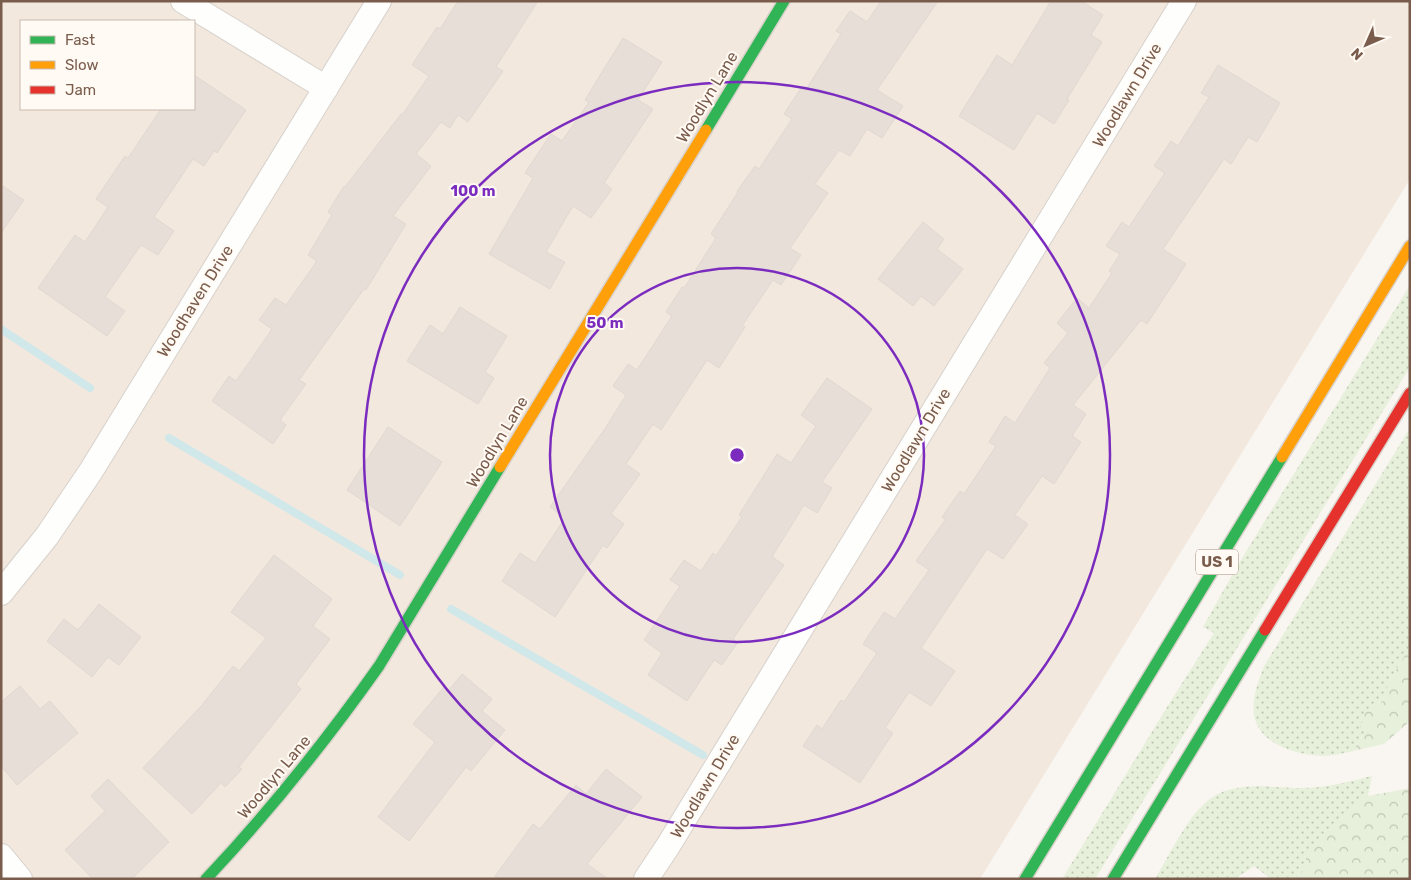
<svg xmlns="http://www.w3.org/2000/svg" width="1411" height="880" viewBox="0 0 1411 880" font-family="Rubik,sans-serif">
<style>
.residential{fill:#f2e8de;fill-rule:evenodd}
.green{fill:url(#green-dots)}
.forest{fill:url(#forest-crowns)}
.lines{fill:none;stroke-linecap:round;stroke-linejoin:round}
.stream{stroke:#d0e8ea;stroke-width:8}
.building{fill:#e6ded7;stroke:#e2d8d2}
.street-casing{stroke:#d7d1cb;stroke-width:26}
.fast-casing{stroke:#d9d2cb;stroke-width:14}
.slow-casing{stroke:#d9d2cb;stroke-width:14}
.jam-casing{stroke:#d9d2cb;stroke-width:14}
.street{stroke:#fefefd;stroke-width:24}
.fast{stroke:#30b455;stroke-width:11}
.slow{stroke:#ff9f0a;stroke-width:11}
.jam{stroke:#e5322d;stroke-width:11}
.ring{fill:none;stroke:#7b2cbf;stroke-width:2.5}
.labels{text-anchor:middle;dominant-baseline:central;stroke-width:4;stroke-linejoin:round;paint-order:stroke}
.shield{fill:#fffaf3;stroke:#a28b7f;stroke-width:1}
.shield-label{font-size:15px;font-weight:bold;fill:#7a5c4d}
.street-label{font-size:16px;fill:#7a5c4d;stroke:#fffaf3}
.centre{fill:#7b2cbf;stroke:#fffaf3;stroke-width:2.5}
.ring-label{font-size:15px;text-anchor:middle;font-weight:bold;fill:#7b2cbf;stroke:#fffaf3;stroke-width:4;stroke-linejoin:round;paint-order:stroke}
</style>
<defs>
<pattern id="green-dots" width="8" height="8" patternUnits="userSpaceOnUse" patternTransform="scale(1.25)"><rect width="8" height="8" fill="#e7f0db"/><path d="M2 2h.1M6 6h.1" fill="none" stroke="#c0c6b4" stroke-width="1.8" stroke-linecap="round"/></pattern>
<pattern id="forest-crowns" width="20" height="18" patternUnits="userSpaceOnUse" patternTransform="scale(1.25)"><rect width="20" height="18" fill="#e7f0db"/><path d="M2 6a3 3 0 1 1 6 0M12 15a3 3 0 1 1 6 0" fill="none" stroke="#c0c6b4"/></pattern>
</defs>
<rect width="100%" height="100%" fill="#f9f5f0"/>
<path class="residential" d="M1,1H1410V179L980,879H1ZM21,21H194V109H21Z"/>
<g class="green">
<polygon points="1410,285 1410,367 1095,879 1062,879 1172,699 1214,633 1203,627 1236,568"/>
<path d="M1410,428V647L1390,680L1382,703L1353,751C1343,753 1333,756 1323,756C1297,755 1259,745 1254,715C1252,697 1258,682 1264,666Z"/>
<path d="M1372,776L1368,796L1322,835L1306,869L1295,879H1271L1254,866L1235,879H1155C1169,856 1186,820 1205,803C1236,775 1282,792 1320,787C1337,785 1355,780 1372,776Z"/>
</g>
<g class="forest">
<polygon points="1410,647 1410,721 1384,744 1353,751 1365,732 1360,727 1366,711 1382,703 1390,680"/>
<polygon points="1410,788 1410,879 1295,879 1306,869 1306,852 1322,835 1368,796"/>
</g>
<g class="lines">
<g class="stream">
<polyline points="1,329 90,388"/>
<polyline points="169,438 400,575"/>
<polyline points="451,609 703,755"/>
</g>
</g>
<g class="building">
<polygon points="458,1 538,1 496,67 503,71 468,122 458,115 450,128 441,122 416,154 431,166 393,216 406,224 366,290 364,289 299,380 306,384 280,420 286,425 273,444 212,401 229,376 236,381 272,329 259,320 275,298 286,305 317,261 308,255 332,215 328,212 344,186 345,187 401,114 402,115 429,76 412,65 437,27 440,29"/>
<polygon points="881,1 938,1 877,90 903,106 882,138 867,129 850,156 839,150 815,184 828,193 790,248 801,255 781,285 773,280 742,326 745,327 719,368 707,360 661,430 653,424 626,464 640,474 611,514 624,524 607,548 603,545 555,617 502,581 520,553 535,563 565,518 550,507 606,427 626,395 613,386 628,364 637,370 672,316 666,312 682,287 684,288 716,238 711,234 738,192 737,191 755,166 759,169 792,119 784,114 801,88 805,91 841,34 836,31 850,11 867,22"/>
<polygon points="1051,1 1081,1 1103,15 1091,35 1102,42 1067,99 1069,100 1054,124 1037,113 1014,150 959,116 997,55 1012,65"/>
<polygon points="623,38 662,62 638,100 653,109 604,183 612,189 591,218 573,206 546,252 565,262 550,289 489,254 533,178 525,173 551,134 562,141 589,102 585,100"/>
<polygon points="1218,65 1280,103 1257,142 1248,137 1231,164 1224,159 1163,249 1186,264 1147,324 1141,320 1073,405 1086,414 1072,436 1081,442 1054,484 1042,476 1015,515 1028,524 1003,559 987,549 921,648 955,671 931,706 909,692 885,728 893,733 860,783 803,746 817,725 822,729 841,700 844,702 877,653 863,644 884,612 895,619 929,570 916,561 945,520 942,517 960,491 964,494 996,446 989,442 1005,416 1015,423 1050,368 1044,363 1068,333 1057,323 1077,298 1089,308 1112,273 1109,271 1120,254 1106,246 1122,222 1129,227 1165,173 1154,166 1171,141 1178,146 1209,97 1201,93"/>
<polygon points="194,75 246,110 217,153 214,151 204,166 193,159 154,217 174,231 158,255 141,245 105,297 125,311 107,336 38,288 75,235 85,242 108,207 96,199 125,156 128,158 161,109 194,109"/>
<polygon points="1,185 24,200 1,233"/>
<polygon points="923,222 944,239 937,249 963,269 934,306 921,296 913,306 878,279"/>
<polygon points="460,307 507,336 485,372 494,378 478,404 407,361 430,325 443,334"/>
<polygon points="827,378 872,409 822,482 832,488 817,513 804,505 772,557 784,565 733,639 738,642 722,665 714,660 687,701 648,675 662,653 644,640 680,586 670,580 684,560 701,571 713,553 716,556 742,517 739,515 777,454 791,463 816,426 801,415"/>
<polygon points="388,427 442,462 400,526 347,490"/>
<polygon points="274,555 332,599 313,626 330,639 296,684 301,689 239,767 242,769 225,787 221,783 192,814 143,768 202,705 233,666 239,671 266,638 231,612"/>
<polygon points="99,604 141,637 119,665 108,657 92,677 47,641 64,619 78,630"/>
<polygon points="462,674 492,699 482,711 505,730 471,771 466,767 409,841 378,817 435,742 413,724 444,687 449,690"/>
<polygon points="20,686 40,709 50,701 78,733 17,785 1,766 1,702"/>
<polygon points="606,769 642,797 587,864 608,879 493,879 533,824 540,829 576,785 586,794"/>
<polygon points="108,779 169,842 132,879 93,879 65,850 105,811 91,796"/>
</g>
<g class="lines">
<defs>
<g id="street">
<polyline points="183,1 326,88"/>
<polyline points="1,593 47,536 91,471 379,1"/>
<polyline points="1,856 20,879"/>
<polyline points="646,879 668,846 1184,1"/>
</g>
<g id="fast">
<polyline points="706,130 784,1"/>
<path d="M206,879C269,812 326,741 379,666L500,467"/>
<polyline points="1025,879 1282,457"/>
<polyline points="1113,879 1265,630"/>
</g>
<g id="slow">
<polyline points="1282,457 1410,246"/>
<polyline points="500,467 706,130"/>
</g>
<polyline id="jam" points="1265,630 1410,393"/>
</defs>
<use href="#street" class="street-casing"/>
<use href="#fast" class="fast-casing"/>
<use href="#slow" class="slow-casing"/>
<use href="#jam" class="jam-casing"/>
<use href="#street" class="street"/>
<use href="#fast" class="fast"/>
<use href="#slow" class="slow"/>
<use href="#jam" class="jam"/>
</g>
<g class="ring">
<circle cx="737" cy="455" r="187"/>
<circle cx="737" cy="455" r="373"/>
</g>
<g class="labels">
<rect class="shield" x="1196" y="549.5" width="42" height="25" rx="4"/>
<g class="shield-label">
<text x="1217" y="562">US 1</text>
</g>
<g class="street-label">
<text transform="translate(1127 95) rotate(-59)">Woodlawn Drive</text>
<text transform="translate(707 97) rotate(-59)">Woodlyn Lane</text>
<text transform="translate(195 301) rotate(-58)">Woodhaven Drive</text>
<text transform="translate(916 440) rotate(-59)">Woodlawn Drive</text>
<text transform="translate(497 442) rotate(-59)">Woodlyn Lane</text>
<text transform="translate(274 777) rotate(-50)">Woodlyn Lane</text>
<text transform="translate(705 786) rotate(-59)">Woodlawn Drive</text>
</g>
</g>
<circle cx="737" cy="455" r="8" class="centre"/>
<g class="ring-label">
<text x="473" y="196">100 m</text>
<text x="605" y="328">50 m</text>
</g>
<rect width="1411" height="880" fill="none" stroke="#7a5c4d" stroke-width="5"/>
<rect x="20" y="20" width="175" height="90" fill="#fffaf3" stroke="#cabbb1"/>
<rect x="30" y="36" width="25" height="8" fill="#30b455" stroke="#cabbb1"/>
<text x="65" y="45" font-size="15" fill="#7a5c4d">Fast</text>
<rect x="30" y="61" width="25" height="8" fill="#ff9f0a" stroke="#cabbb1"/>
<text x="65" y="70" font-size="15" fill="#7a5c4d">Slow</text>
<rect x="30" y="86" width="25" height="8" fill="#e5322d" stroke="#cabbb1"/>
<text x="65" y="95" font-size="15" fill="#7a5c4d">Jam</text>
<g transform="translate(1366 45) rotate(225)" stroke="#fffaf3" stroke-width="4" paint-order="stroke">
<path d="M0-4L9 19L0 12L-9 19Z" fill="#7a5c4d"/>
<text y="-8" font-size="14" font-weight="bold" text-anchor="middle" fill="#7a5c4d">N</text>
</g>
</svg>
